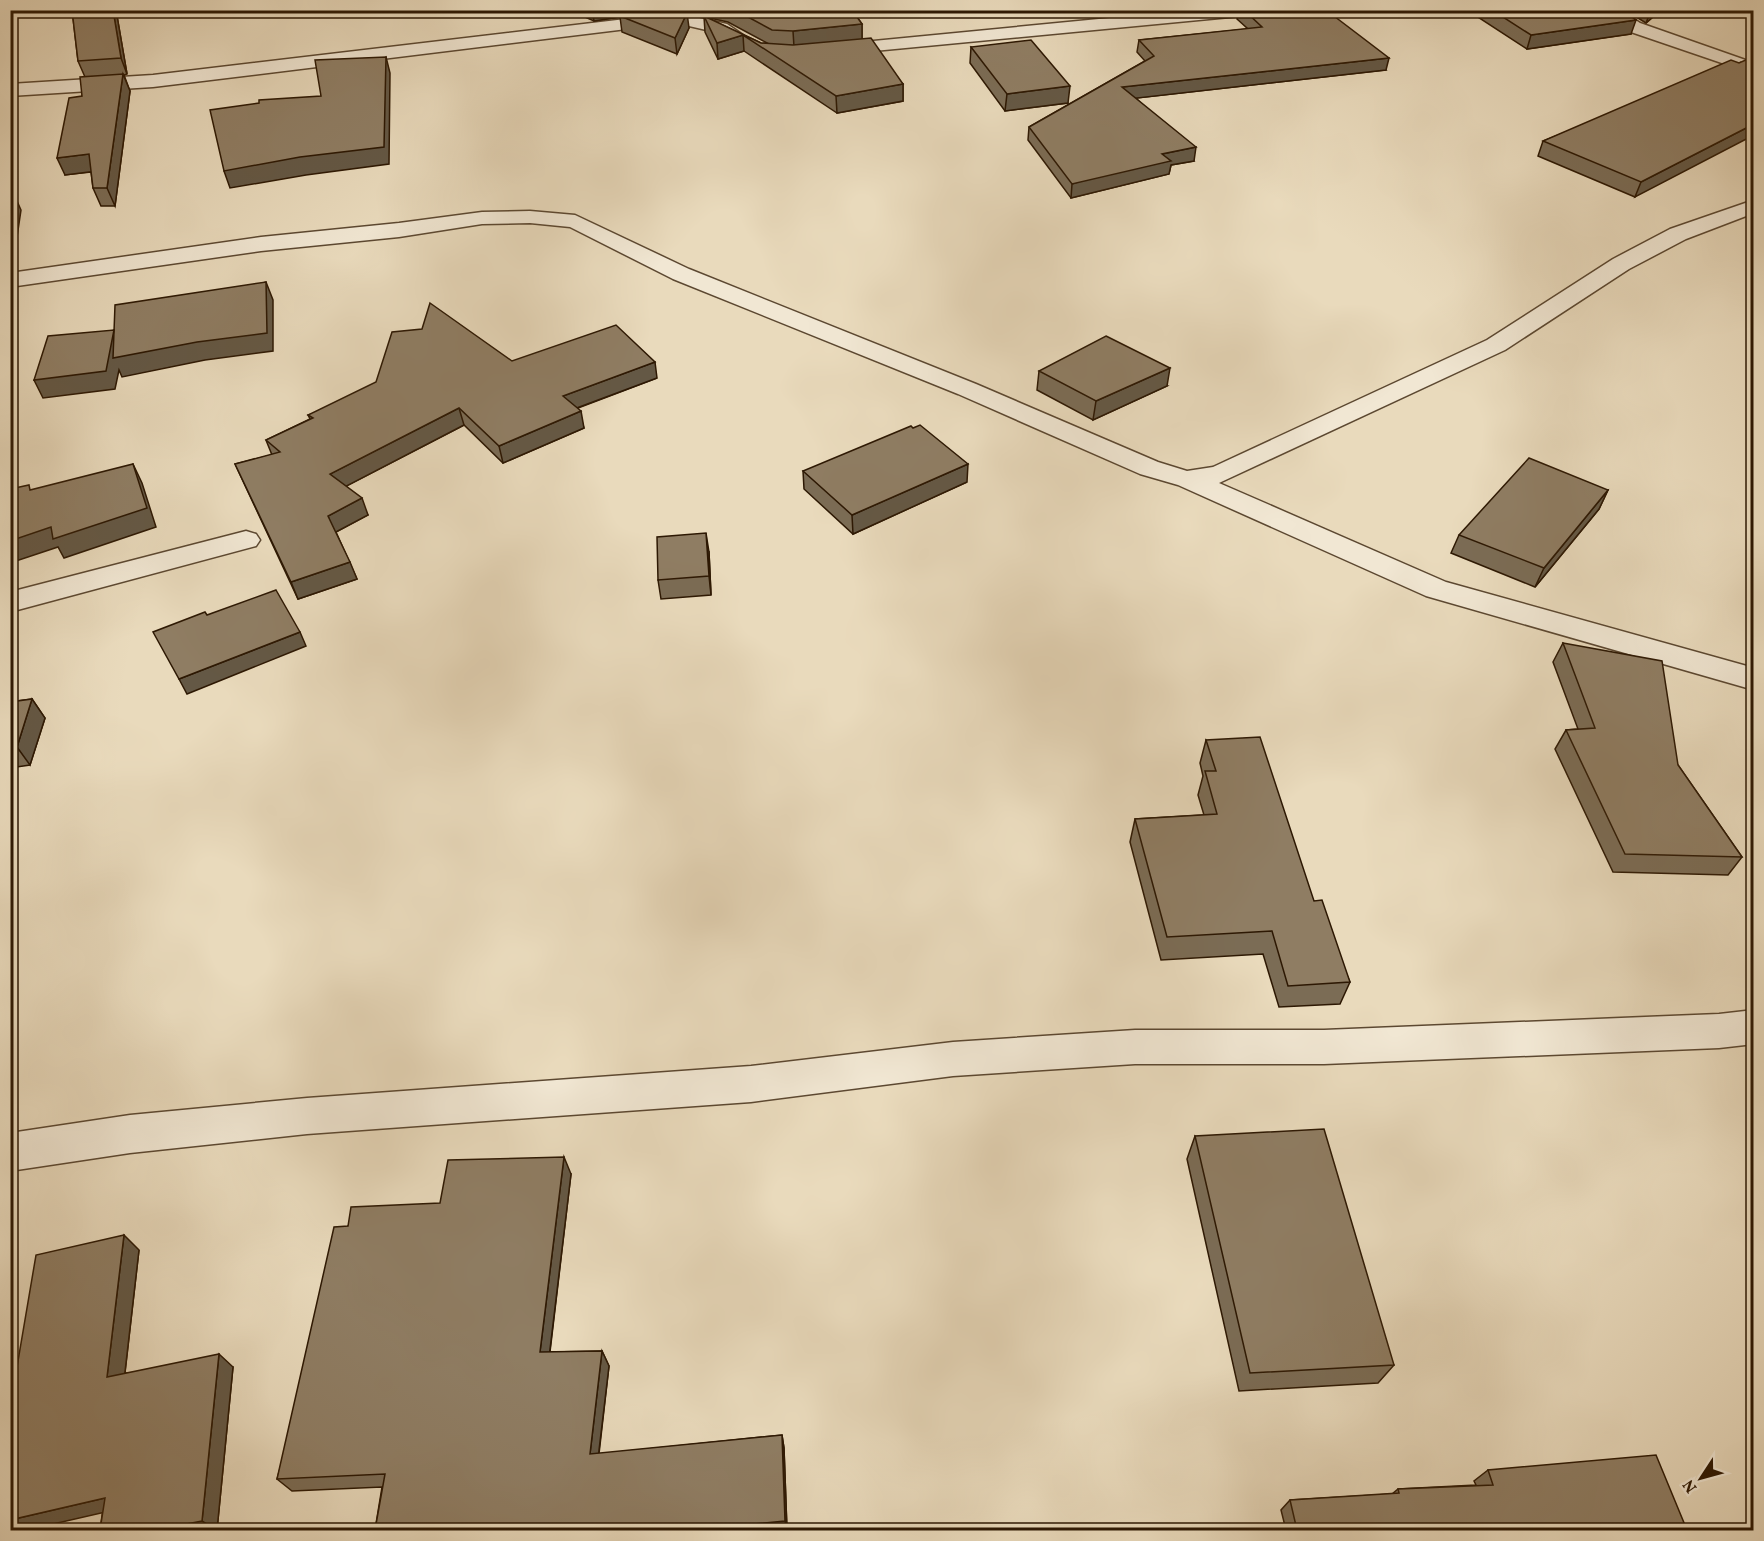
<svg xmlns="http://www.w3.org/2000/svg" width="1764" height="1541" viewBox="0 0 1764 1541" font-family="Vollkorn,serif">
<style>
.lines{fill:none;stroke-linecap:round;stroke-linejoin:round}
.minor-casing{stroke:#5c4831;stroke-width:3}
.minor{fill:#f1e7d3;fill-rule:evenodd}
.wall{fill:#7b6c55;stroke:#2d1803;stroke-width:1.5;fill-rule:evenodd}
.shaded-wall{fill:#645845;stroke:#2d1803;stroke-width:1.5}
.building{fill:#8f7d63;stroke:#2d1803;stroke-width:1.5}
</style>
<rect width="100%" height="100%" fill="#e9dabc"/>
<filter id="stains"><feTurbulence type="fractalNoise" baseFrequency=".00333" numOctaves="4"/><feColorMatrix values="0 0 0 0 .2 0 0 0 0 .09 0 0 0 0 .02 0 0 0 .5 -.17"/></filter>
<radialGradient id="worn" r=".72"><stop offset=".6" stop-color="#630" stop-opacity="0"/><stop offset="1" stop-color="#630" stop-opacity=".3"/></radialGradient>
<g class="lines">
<defs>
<g id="minor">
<polygon points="1192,10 1259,10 1251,15 832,55 823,50 832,45"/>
<polygon points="1600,10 1620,10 1640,23 1754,63 1754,74 1628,31"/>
<polygon points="676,13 727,24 753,42 744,47 715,32 676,23 153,87 10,96 10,84 153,75"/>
<polygon points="1754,200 1754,213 1686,239 1629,269 1505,350 1219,483 1446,582 1754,668 1754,690 1426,596 1178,485 1140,474 958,394 673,279 570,227 530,223 482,224 399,237 261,251 10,287 10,273 261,237 399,223 482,212 530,211 575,215 689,269 976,384 1158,462 1187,471 1213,467 1487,340 1613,259 1670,229"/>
<polygon points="246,531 256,534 260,540 256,546 10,612 10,592"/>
<polygon points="1754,1010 1754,1044 1719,1048 1324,1064 1135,1064 953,1076 751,1102 307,1134 130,1153 10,1171 10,1133 130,1115 307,1098 751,1066 953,1042 1135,1030 1324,1030 1719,1014"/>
</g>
</defs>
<use href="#minor" class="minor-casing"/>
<use href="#minor" class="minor"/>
</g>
<g class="wall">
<polygon points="72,10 116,10 127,74 124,75 130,91 115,206 101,206 93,188 91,172 65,175 82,96 85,77 78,61"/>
<polygon points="569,10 662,10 689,28 677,54 622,32 620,17 594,21"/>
<path d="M695,10H852L862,24V39L903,84V101L837,113L744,51L718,59L705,32L704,17L697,15ZM705,17L728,22L769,44L761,43Z"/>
<polygon points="1239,10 1326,10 1386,70 1136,98 1194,161 1171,165 1169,174 1071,198 1028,140 1029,127 1145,61 1137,52 1139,40 1248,29 1237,19"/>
<polygon points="1467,10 1622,10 1631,34 1527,49"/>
<polygon points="1625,10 1661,10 1646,23"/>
<polygon points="971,47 1068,103 1005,111 970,63"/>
<polygon points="1739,63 1635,197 1538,156 1543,141"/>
<polygon points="512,361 657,378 578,408 584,428 503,463 464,425 346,486 368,515 336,532 357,579 298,599 235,464 272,455 266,440 310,419 308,415"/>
<polygon points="1039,371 1167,386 1093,420 1037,390"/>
<polygon points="803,471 967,482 853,534 804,489"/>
<polygon points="1608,490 1599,509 1535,587 1451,553 1459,535"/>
<polygon points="709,552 711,595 661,599 658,580"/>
<polygon points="1563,643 1678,765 1742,857 1728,875 1613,872 1555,749 1566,730 1578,729 1553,662"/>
<polygon points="32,699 45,718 30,765 10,768 10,702"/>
<polygon points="1206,740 1314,901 1350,982 1340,1004 1279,1007 1263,954 1161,960 1130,842 1135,819 1204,815 1198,795 1203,776 1200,763"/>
<polygon points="1195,1136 1394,1365 1378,1383 1239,1391 1187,1159"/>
<polygon points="571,1174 550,1352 602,1351 609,1366 599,1454 782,1435 784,1448 787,1530 375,1530 382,1487 292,1491 277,1479 348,1226"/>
<polygon points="139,1250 125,1373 233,1367 217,1530 100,1530"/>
<polygon points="1488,1470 1687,1530 1286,1530 1281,1510 1290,1500 1392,1494 1398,1489 1476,1485 1474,1481"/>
</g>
<g class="shaded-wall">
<polygon points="113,10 116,10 127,74 121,58"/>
<polygon points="592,10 662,10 662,12 620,16 620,17 594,21"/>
<polygon points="1651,10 1661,10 1646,23"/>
<polygon points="687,13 689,28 677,54 675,38"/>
<polygon points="1636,20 1631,34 1527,49 1531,35"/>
<polygon points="862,24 862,40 794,47 793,31"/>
<polygon points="743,35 744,51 718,59 717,43"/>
<polygon points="386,57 390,73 389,164 306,175 230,188 224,171"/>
<polygon points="1389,58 1386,70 1120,100 1122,87"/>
<polygon points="123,74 130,91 115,206 107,188"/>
<polygon points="903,84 903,101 837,113 836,96"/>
<polygon points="1070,86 1068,103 1005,111 1007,94"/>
<polygon points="1754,124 1754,135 1635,197 1641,182"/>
<polygon points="1196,147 1194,161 1171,165 1169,174 1071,198 1072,184 1162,154"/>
<polygon points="89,154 97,171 65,175 57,158"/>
<polygon points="13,192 21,210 14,257 10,258 10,206"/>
<polygon points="266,282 273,300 273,351 205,360 122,377 119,370 115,389 43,398 34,380 114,330"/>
<polygon points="655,362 657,378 566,412 563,396"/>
<polygon points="1170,368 1167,386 1093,420 1096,401"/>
<polygon points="459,408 464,425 337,491 330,474"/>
<polygon points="581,411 584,428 503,463 499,446"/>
<polygon points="133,464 142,483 156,527 64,558 58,547 10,563 10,541"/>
<polygon points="968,464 967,482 853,534 852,515"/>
<polygon points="1608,490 1599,509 1535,587 1544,568"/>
<polygon points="362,498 368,515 334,533 328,516"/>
<polygon points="706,533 709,552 711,595 709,576"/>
<polygon points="350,562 357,579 298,599 291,582"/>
<polygon points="300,632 306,646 187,694 179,679"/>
<polygon points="32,699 45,718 30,765 17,747"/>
<polygon points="564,1157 571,1174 548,1366 540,1352"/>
<polygon points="124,1235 139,1250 123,1389 107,1377"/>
<polygon points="602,1351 609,1366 597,1467 590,1454"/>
<polygon points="219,1354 233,1367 217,1530 216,1530 202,1521"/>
<polygon points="782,1435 784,1448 787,1530 785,1521"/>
<polygon points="105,1498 123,1508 27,1530 10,1530 10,1520"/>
</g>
<g class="building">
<polygon points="72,10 113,10 121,58 78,61"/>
<polygon points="666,10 679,10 687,13 675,38 620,16"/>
<polygon points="735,10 852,10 862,24 793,31 772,30"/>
<polygon points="1244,10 1326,10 1389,58 1122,87 1196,147 1162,154 1171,161 1072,184 1029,127 1154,56 1139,40 1262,27"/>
<polygon points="1492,10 1622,10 1636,20 1531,35"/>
<polygon points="704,16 761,43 793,45 871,38 903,84 836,96 743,35 717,43"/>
<polygon points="1031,40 1070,86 1007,94 971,47"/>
<polygon points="386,57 384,147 300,157 224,171 210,110 259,103 259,100 321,96 315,60"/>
<polygon points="1748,59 1754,60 1754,124 1641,182 1543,141 1731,60 1739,63"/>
<polygon points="123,74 107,188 93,188 89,154 57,158 69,98 82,96 80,77"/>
<polygon points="10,192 13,192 10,206"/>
<polygon points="266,282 267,333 197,342 113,358 115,305"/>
<polygon points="430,303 512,361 616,325 655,362 563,396 581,411 499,446 459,408 330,474 362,498 328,516 350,562 291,582 235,464 280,452 266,440 313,418 308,415 376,382 392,332 422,329"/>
<polygon points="114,330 106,371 34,380 48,336"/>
<polygon points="1106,336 1170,368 1096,401 1039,371"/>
<polygon points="920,425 968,464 852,515 803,471 911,426 913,428"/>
<polygon points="1529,458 1608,490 1544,568 1459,535"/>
<polygon points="133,464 147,508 53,539 51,527 10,541 10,489 29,485 30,490"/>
<polygon points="706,533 709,576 658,580 657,537"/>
<polygon points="276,590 300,632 179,679 153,632 205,612 207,615"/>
<polygon points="1563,643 1662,661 1678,765 1742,857 1625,854 1566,730 1595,728"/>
<polygon points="32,699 17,747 10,747 10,702"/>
<polygon points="1260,737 1314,901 1322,900 1350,982 1288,986 1272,931 1167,937 1135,819 1217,814 1205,771 1216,771 1206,740"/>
<polygon points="1324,1129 1394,1365 1250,1373 1195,1136"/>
<polygon points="564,1157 540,1352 602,1351 590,1454 782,1435 785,1521 696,1530 375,1530 385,1474 277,1479 334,1227 348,1226 351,1207 440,1203 448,1160"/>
<polygon points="124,1235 107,1377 219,1354 202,1521 156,1530 100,1530 105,1498 10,1520 10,1408 36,1255"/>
<polygon points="1656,1455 1687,1530 1297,1530 1290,1500 1399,1493 1398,1489 1493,1485 1488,1470"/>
</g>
<rect width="1764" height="1541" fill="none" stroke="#e9dabc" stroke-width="36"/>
<rect x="12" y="12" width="1740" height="1517" fill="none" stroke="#2d1803" stroke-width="3"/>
<rect x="18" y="18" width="1728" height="1505" fill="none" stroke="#2d1803" stroke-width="1.5"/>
<g transform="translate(1701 1478) rotate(234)" stroke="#f1e7d3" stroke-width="4.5" paint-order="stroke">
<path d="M0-4.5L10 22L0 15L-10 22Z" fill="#2d1803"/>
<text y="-9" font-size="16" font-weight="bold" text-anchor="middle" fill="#2d1803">N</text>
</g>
<rect width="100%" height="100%" filter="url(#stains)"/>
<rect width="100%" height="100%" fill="url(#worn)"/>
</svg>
